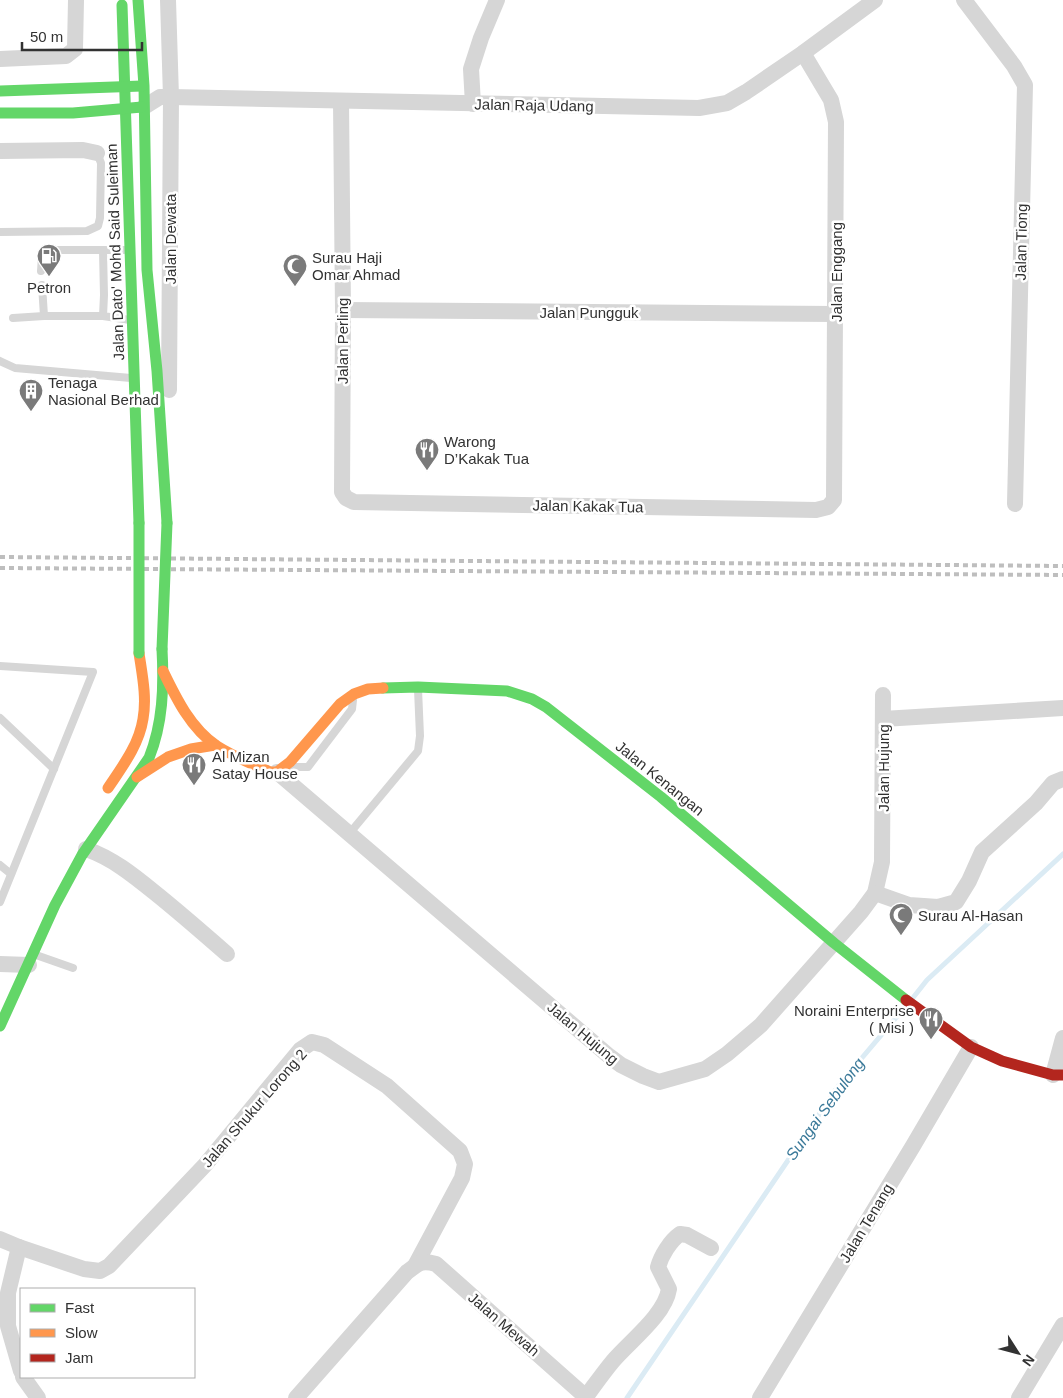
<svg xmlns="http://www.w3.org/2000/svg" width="1063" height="1398" viewBox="0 0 1063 1398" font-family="Arial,sans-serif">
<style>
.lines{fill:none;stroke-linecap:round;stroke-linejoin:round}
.stream{stroke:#dbebf4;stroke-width:5}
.lane{stroke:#d6d6d6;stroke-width:8}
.street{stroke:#d6d6d6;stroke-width:16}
.fast{stroke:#63d668;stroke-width:11}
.slow{stroke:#ff974d;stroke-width:11}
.jam{stroke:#b3261e;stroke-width:11}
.rail{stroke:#bebebe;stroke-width:4;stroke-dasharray:5 4;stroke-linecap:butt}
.fast-bridge{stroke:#63d668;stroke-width:11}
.labels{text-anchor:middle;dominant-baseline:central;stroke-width:5;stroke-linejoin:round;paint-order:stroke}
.street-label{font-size:15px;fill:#323232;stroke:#fff}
.poi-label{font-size:15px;fill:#323232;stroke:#fff;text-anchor:start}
.water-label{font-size:16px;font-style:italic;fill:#3a7999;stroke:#fff}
</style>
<rect width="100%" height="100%" fill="#fff"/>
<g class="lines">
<g class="stream">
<polyline points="912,999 927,980 1063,854"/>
<polyline points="627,1398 839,1085 905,1007"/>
</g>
<g class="lane">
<polyline points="0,232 87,231 98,226 100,218 101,163 97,153"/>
<polyline points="103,251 104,295 103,316 130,320"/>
<polyline points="41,271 42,257 48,250 127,250"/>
<polyline points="42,285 44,316"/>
<polyline points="13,318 44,316 103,316"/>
<polyline points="0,361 15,368 131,378"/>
<polyline points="0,666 93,672 0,902"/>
<polyline points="0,718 54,769"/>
<polyline points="291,767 308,767 352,709 353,700"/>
<polyline points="349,834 418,751 420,736 418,689"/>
<polyline points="0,865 11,874"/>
<polyline points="36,955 73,968"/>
</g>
<g class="street">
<polyline points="168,0 171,97 169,390"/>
<polyline points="964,0 1014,66 1025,85 1015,504"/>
<polyline points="0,59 66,56 75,49 76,0"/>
<polyline points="341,101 343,310 342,492 346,498 354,502 816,510 828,507 834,500 836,122 831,100 803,53"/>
<polyline points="473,104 471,69 481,38 497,0"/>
<polyline points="144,107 160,97 171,97 699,108 727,103 746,92 803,53 875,0"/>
<polyline points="0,151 83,150 97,153"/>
<polyline points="343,310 835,314"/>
<polyline points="883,719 1063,708"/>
<polyline points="277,772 609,1056 621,1065 643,1076 659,1082 705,1069 727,1054 761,1025 861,912 875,893 882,862 883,695"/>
<path d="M86,849C112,858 133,875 154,892C179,912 203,933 227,954"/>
<polyline points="875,893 909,905 938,907 956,902 969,881 982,852 1036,803 1053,783 1063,779"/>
<polyline points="0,964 29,965"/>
<polyline points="1053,1075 1063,1038"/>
<polyline points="0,1239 19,1247 84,1269 100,1271 109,1266 205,1165 300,1050 312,1042 324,1045 387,1086 460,1151 465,1164 462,1178 416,1264"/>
<polyline points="19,1247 8,1293 8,1326 21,1371"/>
<polyline points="23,1377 38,1398"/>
<path d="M296,1398L407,1272C419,1263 421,1260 436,1264L586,1397"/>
<path d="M585,1398C594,1386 603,1373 613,1361C630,1341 665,1315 669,1289L658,1267C661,1256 670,1241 680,1234L687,1235L711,1248"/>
<polyline points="760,1398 913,1146 971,1047"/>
<polyline points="1019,1398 1063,1325"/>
</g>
<g class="fast">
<polyline points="138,0 144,86 147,270 157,371 167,523"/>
<polyline points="122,5 139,523"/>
<polyline points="0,91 142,86"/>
<polyline points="0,113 73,113 142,107"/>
<polyline points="383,688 418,687 507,691 532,699 546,707 661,797 834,943 906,1000"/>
<path d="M0,1026L55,905L82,855L149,758C163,723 164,687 162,649"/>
</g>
<g class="slow">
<path d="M163,671C176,698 191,729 217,746C234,757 253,764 270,772H277L290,762L340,704L354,694L368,689L383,688"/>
<polyline points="137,777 168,757 191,749 215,745"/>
<path d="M108,788C122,767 139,745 143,719C147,697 142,674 139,653"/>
</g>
<polyline class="jam" points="906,1000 971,1047 1002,1061 1053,1075 1063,1075"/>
<g class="rail">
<polyline points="0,557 1063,566"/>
<polyline points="0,568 1063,575"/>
</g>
<g class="fast-bridge">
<polyline points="139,523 139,653"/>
<polyline points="162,649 167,523"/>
</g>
</g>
<defs>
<symbol id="fuel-pin" viewBox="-11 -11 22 30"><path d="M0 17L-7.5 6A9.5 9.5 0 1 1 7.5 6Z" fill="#7a7a7a" stroke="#fff"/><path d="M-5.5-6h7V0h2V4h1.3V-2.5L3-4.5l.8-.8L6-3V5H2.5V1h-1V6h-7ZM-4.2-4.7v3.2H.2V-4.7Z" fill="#fff"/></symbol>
<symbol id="mosque-pin" viewBox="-11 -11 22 30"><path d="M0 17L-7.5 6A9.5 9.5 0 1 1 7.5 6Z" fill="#7a7a7a" stroke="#fff"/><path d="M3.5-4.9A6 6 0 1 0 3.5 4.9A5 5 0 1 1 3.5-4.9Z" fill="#fff"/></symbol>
<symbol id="building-pin" viewBox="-11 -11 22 30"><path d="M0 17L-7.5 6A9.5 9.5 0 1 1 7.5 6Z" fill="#7a7a7a" stroke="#fff"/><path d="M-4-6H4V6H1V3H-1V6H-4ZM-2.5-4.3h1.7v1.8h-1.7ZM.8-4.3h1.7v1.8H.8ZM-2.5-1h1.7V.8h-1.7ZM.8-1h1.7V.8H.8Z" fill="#fff"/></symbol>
<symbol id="restaurant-pin" viewBox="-11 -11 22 30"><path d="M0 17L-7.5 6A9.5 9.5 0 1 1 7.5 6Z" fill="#7a7a7a" stroke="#fff"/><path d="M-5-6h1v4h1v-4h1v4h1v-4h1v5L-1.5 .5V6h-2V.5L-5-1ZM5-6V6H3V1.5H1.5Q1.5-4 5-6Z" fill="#fff"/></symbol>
</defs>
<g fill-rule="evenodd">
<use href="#fuel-pin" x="35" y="242" width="28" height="38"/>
<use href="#mosque-pin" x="281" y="252" width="28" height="38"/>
<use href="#building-pin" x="17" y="377" width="28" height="38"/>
<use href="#restaurant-pin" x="413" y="436" width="28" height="38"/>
<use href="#restaurant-pin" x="180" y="751" width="28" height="38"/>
<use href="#mosque-pin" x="887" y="901" width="28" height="38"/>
<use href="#restaurant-pin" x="917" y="1005" width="28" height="38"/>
</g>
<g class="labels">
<g class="street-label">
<text transform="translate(534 105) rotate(1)">Jalan Raja Udang</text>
<text transform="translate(170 239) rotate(-90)">Jalan Dewata</text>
<text transform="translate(1021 242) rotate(-89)">Jalan Tiong</text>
<text transform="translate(115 252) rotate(-92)">Jalan Dato' Mohd Said Suleiman</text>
<text transform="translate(836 272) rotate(-90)">Jalan Enggang</text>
<text x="589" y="312">Jalan Pungguk</text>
<text transform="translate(342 341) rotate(-90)">Jalan Perling</text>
<text transform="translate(588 506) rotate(1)">Jalan Kakak Tua</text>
<text transform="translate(883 768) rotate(-90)">Jalan Hujung</text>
<text transform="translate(660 778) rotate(39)">Jalan Kenangan</text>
<text transform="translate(583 1033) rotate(40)">Jalan Hujung</text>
<text transform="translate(254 1108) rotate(-49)">Jalan Shukur Lorong 2</text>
<text transform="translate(866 1223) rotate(-59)">Jalan Tenang</text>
<text transform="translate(504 1324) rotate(41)">Jalan Mewah</text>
</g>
<g class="poi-label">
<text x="312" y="257">Surau Haji<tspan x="312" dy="17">Omar Ahmad</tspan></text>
<text x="49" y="287" text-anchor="middle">Petron</text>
<text x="48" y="382">Tenaga<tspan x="48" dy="17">Nasional Berhad</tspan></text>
<text x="444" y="441">Warong<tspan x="444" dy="17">D’Kakak Tua</tspan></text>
<text x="212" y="756">Al Mizan<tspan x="212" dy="17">Satay House</tspan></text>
<text x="918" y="915">Surau Al-Hasan</text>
<text x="914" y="1010" text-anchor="end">Noraini Enterprise<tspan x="914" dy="17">( Misi )</tspan></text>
</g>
<g class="water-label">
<text transform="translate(825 1109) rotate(-54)">Sungai Sebulong</text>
</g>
</g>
<rect x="20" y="1288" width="175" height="90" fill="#ffffff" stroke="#adadad"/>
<rect x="30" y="1304" width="25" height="8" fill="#63d668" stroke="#adadad"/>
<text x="65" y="1313" font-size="15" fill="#323232">Fast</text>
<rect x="30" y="1329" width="25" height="8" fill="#ff974d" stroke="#adadad"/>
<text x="65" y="1338" font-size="15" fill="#323232">Slow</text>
<rect x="30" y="1354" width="25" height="8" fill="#b3261e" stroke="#adadad"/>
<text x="65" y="1363" font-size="15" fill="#323232">Jam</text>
<g transform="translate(1018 1353) rotate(126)" stroke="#ffffff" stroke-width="4" paint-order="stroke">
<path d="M0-4L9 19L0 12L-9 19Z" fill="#323232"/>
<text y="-8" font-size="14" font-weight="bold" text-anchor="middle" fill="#323232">N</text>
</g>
<path d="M22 42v8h120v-8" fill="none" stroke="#323232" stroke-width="2.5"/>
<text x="30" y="42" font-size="15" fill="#323232" stroke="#ffffff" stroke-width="4" paint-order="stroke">50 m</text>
</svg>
